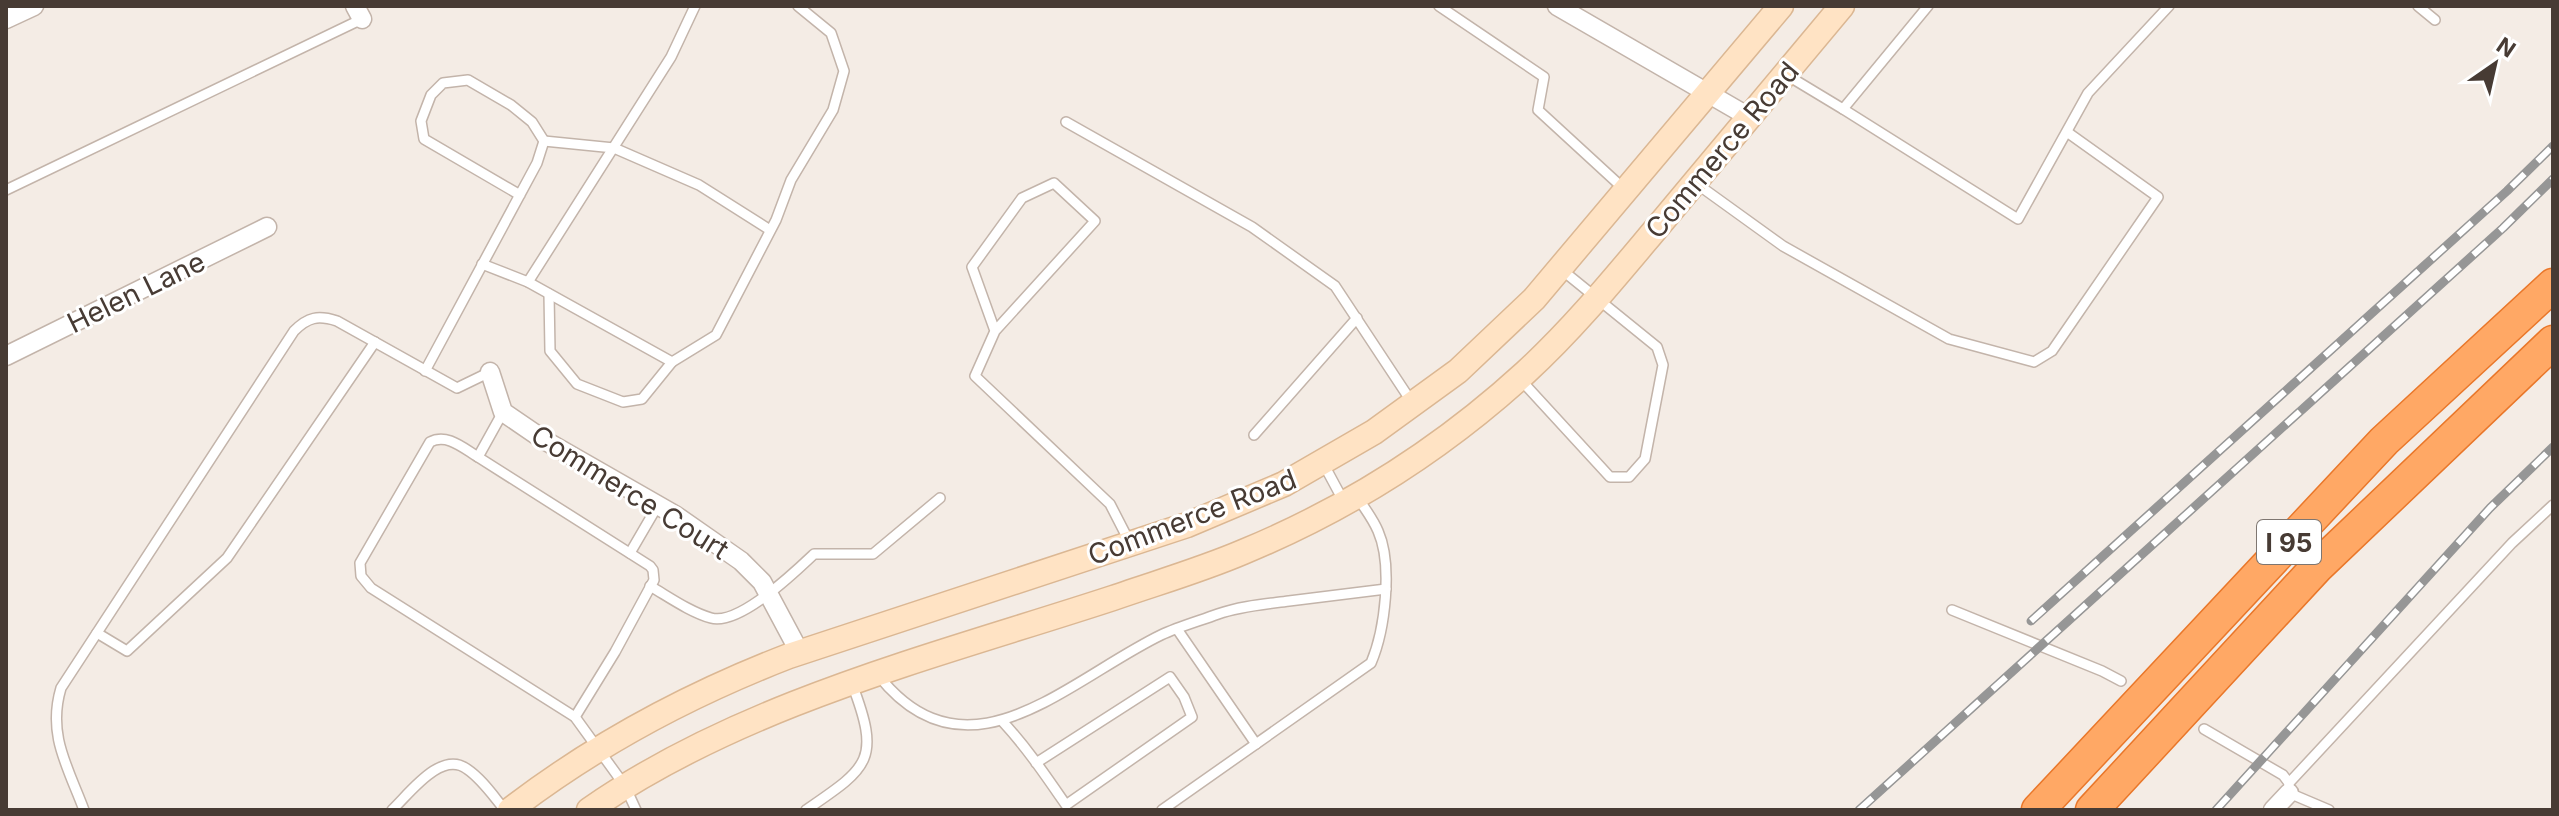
<svg xmlns="http://www.w3.org/2000/svg" width="2559" height="816" viewBox="0 0 2559 816" font-family="Inter,sans-serif">
<style>
.lines{fill:none;stroke-linecap:round;stroke-linejoin:round}
.lane-casing{stroke:#c3b4aa;stroke-width:12}
.street-casing{stroke:#c3b4aa;stroke-width:21}
.secondary-casing{stroke:#dbb793;stroke-width:27}
.highway-casing{stroke:#e9772a;stroke-width:35}
.lane{stroke:#fff;stroke-width:9}
.street{stroke:#fff;stroke-width:18}
.secondary{stroke:#ffe3c4;stroke-width:24}
.highway{stroke:#ffa865;stroke-width:32}
.rail-casing{stroke:#969696;stroke-width:9}
.rail{stroke:#fff;stroke-width:6;stroke-dasharray:18;stroke-linecap:butt}
.labels{text-anchor:middle;dominant-baseline:central;stroke-width:6;stroke-linejoin:round;paint-order:stroke}
.shield{fill:#fff;stroke:#7e7671;stroke-width:2}
.shield-label{font-size:26px;font-weight:bold;fill:#473b34}
.street-label{font-size:28px;fill:#473b34;stroke:#fff}
</style>
<rect width="100%" height="100%" fill="#f4ece5"/>
<g class="lines">
<defs>
<g id="lane">
<polyline points="1439,6 1544,77 1538,110 1624,189"/>
<polyline points="2418,6 2435,20"/>
<polyline points="1785,74 1843,109 1928,6"/>
<polyline points="1843,109 2018,219 2088,93 2169,6"/>
<polyline points="1066,122 1252,227 1335,286 1413,404"/>
<polyline points="544,141 614,148 699,185 770,230"/>
<polyline points="1697,184 1783,246 1949,339 2034,362 2052,351 2158,197 2067,132"/>
<polyline points="6,190 362,19"/>
<polyline points="482,264 528,282 672,362 716,335 776,220 791,180 833,110 844,71 831,33 798,6"/>
<polyline points="528,282 671,57 695,6"/>
<polyline points="549,294 550,351 577,384 623,402 642,399 672,362"/>
<polyline points="995,331 972,267 1022,198 1054,183 1095,221 995,331 975,376 1110,504 1129,541"/>
<polyline points="425,371 537,163 544,141 532,122 511,105 468,80 443,83 431,95 421,121 424,139 520,195"/>
<polyline points="1520,379 1610,477 1629,477 1645,459 1663,365 1657,347 1562,270"/>
<polyline points="503,412 478,457 650,566 653,570 654,580 615,652 575,717"/>
<polyline points="1254,435 1357,318"/>
<path d="M478,457C463,448 447,433 430,442L360,563L361,576L371,588L575,717L625,786L636,810"/>
<polyline points="1323,463 1344,502"/>
<polyline points="630,553 658,505"/>
<path d="M650,586C669,597 690,612 711,618C739,626 795,572 814,554H873L940,498"/>
<polyline points="1952,610 2102,671 2121,681"/>
<polyline points="1177,629 1256,744"/>
<polyline points="97,633 127,651 227,558 375,342"/>
<path d="M878,675C967,788 1068,680 1161,635C1178,627 1199,621 1218,614C1240,606 1266,604 1289,601C1322,597 1354,593 1386,589"/>
<path d="M1003,722C1027,748 1046,776 1066,805L1192,717L1184,697L1170,677L1036,763"/>
<polyline points="2204,729 2283,775 2289,783"/>
<path d="M84,810C68,767 47,735 61,688L294,331C308,317 318,315 337,321L457,388L490,372"/>
<path d="M392,810C410,793 441,750 467,769C482,779 494,797 505,810"/>
<path d="M806,810C869,767 881,760 852,684"/>
<path d="M1162,810L1371,663C1385,630 1393,565 1378,531C1373,519 1365,509 1358,498"/>
<polyline points="2329,810 2289,793 2289,783 2512,543 2553,505"/>
</g>
<g id="street">
<polyline points="355,6 362,19"/>
<polyline points="1557,6 1749,117"/>
<polyline points="6,19 34,6"/>
<polyline points="6,356 267,227"/>
<polyline points="490,372 503,412 544,440 675,515 741,561 762,582 800,653"/>
<polyline points="2273,810 2289,793"/>
</g>
<g id="secondary">
<path d="M510,810C596,744 688,695 789,656L1187,525L1284,484L1374,432L1458,371L1534,299L1781,6"/>
<path d="M589,810C743,703 936,656 1113,598C1156,583 1201,570 1243,552C1347,509 1443,448 1526,372C1575,327 1617,275 1660,224C1721,151 1781,79 1842,6"/>
</g>
<g id="highway">
<polyline points="2038,810 2384,441 2553,285"/>
<polyline points="2092,810 2317,567 2553,342"/>
</g>
</defs>
<use href="#lane" class="lane-casing"/>
<use href="#street" class="street-casing"/>
<use href="#secondary" class="secondary-casing"/>
<use href="#highway" class="highway-casing"/>
<use href="#lane" class="lane"/>
<use href="#street" class="street"/>
<use href="#secondary" class="secondary"/>
<use href="#highway" class="highway"/>
<defs>
<g id="rail">
<polyline points="2031,621 2507,191 2553,146"/>
<polyline points="1859,810 2503,228 2553,179"/>
<polyline points="2216,810 2490,508 2553,447"/>
</g>
</defs>
<use href="#rail" class="rail-casing"/>
<use href="#rail" class="rail"/>
</g>
<g class="labels">
<rect class="shield" x="2257" y="520" width="64" height="44" rx="6"/>
<g class="shield-label">
<text x="2289" y="542">I 95</text>
</g>
<g class="street-label">
<text transform="translate(1722 150) rotate(-50)">Commerce Road</text>
<text transform="translate(136 292) rotate(-26)">Helen Lane</text>
<text transform="translate(630 492) rotate(32)">Commerce Court</text>
<text transform="translate(1192 517) rotate(-21)">Commerce Road</text>
</g>
</g>
<rect width="2559" height="816" fill="none" stroke="#473b34" stroke-width="16"/>
<g transform="translate(2495 64) rotate(34)" stroke="#ffffff" stroke-width="6" paint-order="stroke">
<path d="M0-6L14 30L0 20L-14 30Z" fill="#473b34"/>
<text y="-12" font-size="22" font-weight="bold" text-anchor="middle" fill="#473b34">N</text>
</g>
</svg>
